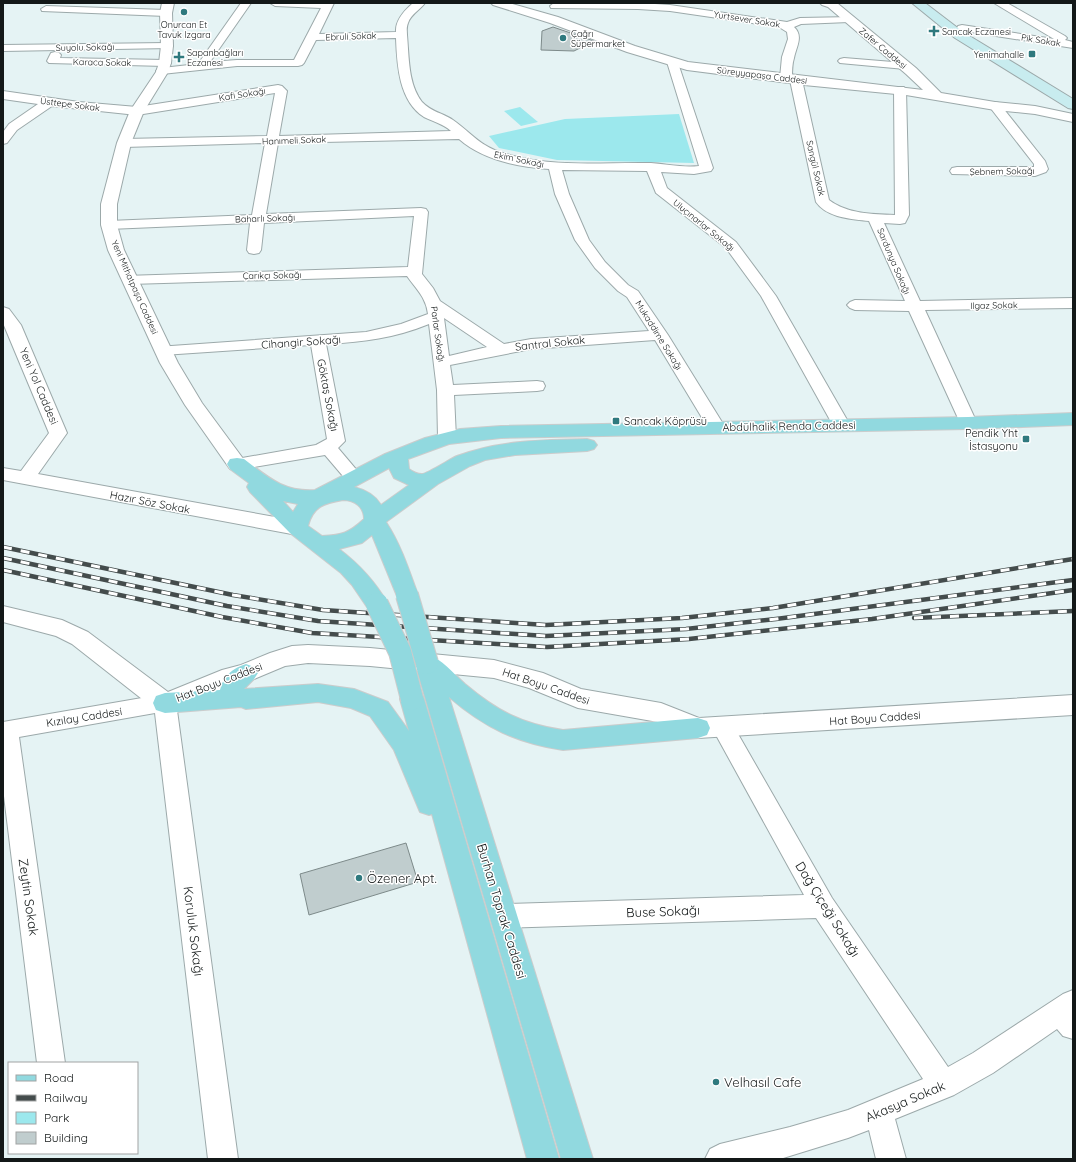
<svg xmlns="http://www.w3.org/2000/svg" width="1076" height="1162" viewBox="0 0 1076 1162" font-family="Quicksand,sans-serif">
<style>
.green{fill:#9ce8ed}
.building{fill:#c0cdce;stroke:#7d8a8a}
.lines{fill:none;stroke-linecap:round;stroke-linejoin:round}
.minor-casing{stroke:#9ca9aa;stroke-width:2}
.tertiary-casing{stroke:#9ca9aa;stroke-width:2}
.secondary-casing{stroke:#9ca9aa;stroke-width:2}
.primary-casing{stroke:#cbcccc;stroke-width:2}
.minor{fill:#fff;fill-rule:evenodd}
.tertiary{fill:#fff;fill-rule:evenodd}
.secondary{fill:#c8ecef;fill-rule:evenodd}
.primary{fill:#91d9df;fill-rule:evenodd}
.rail-casing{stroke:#444c4c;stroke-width:4.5}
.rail{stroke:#fff;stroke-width:3;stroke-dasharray:9;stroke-linecap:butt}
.primary-bridge-casing{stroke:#cbcccc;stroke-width:24;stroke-linecap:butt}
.primary-bridge{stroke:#91d9df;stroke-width:22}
.poi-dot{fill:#2f797e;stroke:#fff;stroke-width:1.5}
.labels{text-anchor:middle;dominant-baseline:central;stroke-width:3;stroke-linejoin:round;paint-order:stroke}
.far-street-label{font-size:9px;fill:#131818;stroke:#fff}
.far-poi-label{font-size:9px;fill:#131818;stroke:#fff;text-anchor:start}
.street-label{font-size:11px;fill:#131818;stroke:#fff}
.poi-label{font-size:11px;fill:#131818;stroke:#fff;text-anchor:start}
.near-poi-label{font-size:13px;fill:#131818;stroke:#fff;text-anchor:start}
.near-street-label{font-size:13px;fill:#131818;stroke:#fff}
</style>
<rect width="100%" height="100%" fill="#e5f3f4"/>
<g class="green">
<polygon points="520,107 538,122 521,126 504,111"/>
<polygon points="679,114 694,163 557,160 499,148 489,136 565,119"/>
</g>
<g class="building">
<polygon points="553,27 594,41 574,51 541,50 542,31"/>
<polygon points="406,843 418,882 309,915 300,874"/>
</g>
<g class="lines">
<defs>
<g id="minor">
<path d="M241,3H251L210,62L237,60H294L321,8L275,6L270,3H334L319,34L396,32C395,20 405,10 413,3H425C420,10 411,14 408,23C406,28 407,31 407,35C409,57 408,84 422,102C431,112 443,113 453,120C474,135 479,146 506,154C552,168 603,162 651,163C667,164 682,168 699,166L667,62L669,60H677L713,168L711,171L694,174L661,172L667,188L736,242L776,296L850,425L847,429L841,430L835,429L761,296L726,248L656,193L647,171L562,170L569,194L589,240L605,262L628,285L638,291L668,335L725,427L722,431L716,432L710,431L655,340L531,349L450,365L453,385L537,381L543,382L545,386L543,390L537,391L454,395L456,438L453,442L447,444L441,442L438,438L437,390L429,324C395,338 363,342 326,344L345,441L338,448L360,474L363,478L360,482L354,484L348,482L325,455L237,470L231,468L228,464L231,460L316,445L327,439L311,345L163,355L157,353L155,350L157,347L366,332L401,324L428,314C426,297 416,289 407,276L130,284L125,282L122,279L125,276L408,267L414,216L264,223L261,250L259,253L254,254L249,253L247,250L250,223L109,229L104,228L102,225L104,222L109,221L252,215L265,143L124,147L119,146L118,143L119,140L124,139L267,136L275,93L137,115L52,106L17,130L7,143L3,144V132L9,124L38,104L3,99V91L79,102L137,107L278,85L282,86L287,91L279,136L451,131C443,124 434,122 424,117C399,101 397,65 396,38L316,40L304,63L302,65L298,66H237L162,74L158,73L156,71L158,69L162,68L198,64ZM459,139C483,160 518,167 549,169L555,194L575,240L595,268L618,291L627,297L649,331L531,339L504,344L440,301L433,288L422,274L428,212L426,209L421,208L266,214L278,143ZM444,318L487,347L449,356Z"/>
<path d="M554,3H640L670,5L787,22L800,18L853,17L854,19L853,21L849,22L801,24L794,27C804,36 796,47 794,58C792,64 792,71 792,78H800L802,80L829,200C847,214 873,214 895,215L894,90L896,87H904L906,90L909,215L905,223L900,224L884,223L920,301L1073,298V308L925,310L977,423L974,427L968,428L962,427L909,311L855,310L850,308L847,305L850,302L855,300L905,301L869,221C852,219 827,218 816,202L790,80H782L780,78L782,57L788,39L787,32L779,27L670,11L638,9L551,8L550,6Z"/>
<polygon points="994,3 1007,3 1065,36 1067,38 1065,40 1073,42 1073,48 958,30 957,28 958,26 962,25 1054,39"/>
<polygon points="46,6 166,10 171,13 166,16 42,11 41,9"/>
<polygon points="167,43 171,44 173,46 171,48 3,51 3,45"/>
<polygon points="55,52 59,53 61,55 60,58 165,60 169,61 171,63 169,65 165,66 49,63 47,61 51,53"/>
<polygon points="844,58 905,63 909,64 911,66 909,68 905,69 840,63 838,61 840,59"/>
<polygon points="995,102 999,103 1045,161 1048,169 1046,172 1035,176 952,174 950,171 952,168 957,167 1034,167 1034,164 989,106 991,103"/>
<polygon points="3,307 9,309 21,325 67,433 38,474 297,521 304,523 307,528 304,533 297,535 3,480 3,468 21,471 49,433 3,323"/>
<polygon points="165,694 173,697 176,703 238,1159 208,1159 155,713 19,737 65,1063 37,1063 3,788 3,722"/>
<polygon points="722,717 730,720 832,898 948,1067 973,1053 1063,994 1073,990 1073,1039 1063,1036 1057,1029 993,1073 954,1095 895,1119 906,1159 876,1159 869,1130 848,1138 780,1159 705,1159 710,1149 720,1144 790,1127 848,1110 923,1079 816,918 504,928 495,924 491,916 495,908 504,904 804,895 711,726 714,720"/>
</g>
<g id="tertiary">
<polygon points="162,3 174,3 172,13 173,46 171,63 168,72 144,111 131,143 117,204 117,225 124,250 178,363 202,403 247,464 244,469 237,470 230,469 185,405 160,363 108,250 101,225 101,204 117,143 130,111 156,72 159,63 161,46 160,13"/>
<polygon points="491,3 509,3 558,17 635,46 688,62 923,90 906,74 828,7 822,5 820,3 837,3 916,68 941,93 995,102 1035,106 1073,114 1073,122 1035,114 995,110 906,95 804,85 687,70 627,52 550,23 493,5"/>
<polygon points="3,606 62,620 88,632 168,692 222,670 241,665 270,653 292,646 308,645 370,648 494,660 543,673 581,689 661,703 699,718 1073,695 1073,715 698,738 658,722 578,708 529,688 494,678 370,666 308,663 285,666 254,679 235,685 165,713 156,710 72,644 56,636 3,622"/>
</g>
<polygon id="secondary" points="912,3 925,3 963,32 1073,99 1073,109 1068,108 955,38"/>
<g id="primary">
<path d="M1073,413V425L968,429L501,438L449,444L408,459L409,469C413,472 417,474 422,474C427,474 450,459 457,456C499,440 543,440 587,439L594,441L597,445L594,449L587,451L515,455L485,460L470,466L438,484L386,522C401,545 409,570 418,595L415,601L407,603L399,601L372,535L362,543L339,549C360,565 375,581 388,604L385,610L377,612L369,610L352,585L341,573L290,533L250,492L247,487L249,483L230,469L227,464L230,459L237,458L244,459C268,477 283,492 315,490L385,454L425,438L460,429L501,426L968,417ZM389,468L394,478L409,485L381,505C375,495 366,490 354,487ZM343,500C355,500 364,507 364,519C349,533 342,535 322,536L308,526C313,506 325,503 343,500ZM283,501L298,504L293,512Z"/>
<path d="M427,654C442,659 453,673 465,684C497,711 522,724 563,730L698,718L707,721L710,728L707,735L698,738L563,750C517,743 485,728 449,697L593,1159H561L415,663L419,657Z"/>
<path d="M246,664L254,667L258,673L254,679L244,689L318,684L354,689L388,702L409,731L400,699L403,692L412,689L421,692L424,699L559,1159H527L432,814L429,815L420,812L394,750L370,716L351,708L318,702L246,709L241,707L165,713L156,710L153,703L156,696L165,693L220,690C223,676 233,668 246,664Z"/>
</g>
</defs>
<use href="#minor" class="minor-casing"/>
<use href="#tertiary" class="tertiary-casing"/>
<use href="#secondary" class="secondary-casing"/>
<use href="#primary" class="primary-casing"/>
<use href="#minor" class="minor"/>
<use href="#tertiary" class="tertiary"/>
<use href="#secondary" class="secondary"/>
<use href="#primary" class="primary"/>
<defs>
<g id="rail">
<polyline points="3,547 233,595 323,610 546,625 682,618 773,608 1073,559"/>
<polyline points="3,558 227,606 318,621 546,636 686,629 776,619 1073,580"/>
<polyline points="3,570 222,617 312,633 547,647 689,639 872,619 1073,590"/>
<polyline points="914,618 1073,611"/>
</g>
</defs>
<use href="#rail" class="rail-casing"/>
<use href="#rail" class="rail"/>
<defs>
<g id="primary-bridge">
<polyline points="407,595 427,663"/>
<polyline points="377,604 400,652 412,699"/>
</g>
</defs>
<use href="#primary-bridge" class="primary-bridge-casing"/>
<use href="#primary-bridge" class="primary-bridge"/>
</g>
<g class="poi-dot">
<circle cx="184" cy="12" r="4"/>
<path d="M932 25h4v4h4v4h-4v4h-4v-4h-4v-4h4z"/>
<circle cx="563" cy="38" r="4"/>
<rect x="1028" y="50" width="8" height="8" rx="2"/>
<path d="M177 51h4v4h4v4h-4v4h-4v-4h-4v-4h4z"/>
<rect x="612" y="417" width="8" height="8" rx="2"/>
<rect x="1022" y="435" width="8" height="8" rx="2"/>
<circle cx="359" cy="878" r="4"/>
<circle cx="716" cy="1082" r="4"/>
</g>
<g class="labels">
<g class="far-street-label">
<text transform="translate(747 19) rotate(9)">Yurtsever Sokak</text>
<text transform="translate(351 36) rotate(-2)">Ebruli Sokak</text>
<text transform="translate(1041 40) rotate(9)">Pik Sokak</text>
<text transform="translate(85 47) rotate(-1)">Suyolu Sokağı</text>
<text transform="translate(883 48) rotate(40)">Zafer Caddesi</text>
<text transform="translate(102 62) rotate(1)">Karaca Sokak</text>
<text transform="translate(762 75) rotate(7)">Süreyyapaşa Caddesi</text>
<text transform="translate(242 94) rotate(-9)">Kafi Sokağı</text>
<text transform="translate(70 104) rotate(7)">Üsttepe Sokak</text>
<text transform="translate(294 140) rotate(-2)">Hanımeli Sokak</text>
<text transform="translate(519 159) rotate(12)">Ekim Sokağı</text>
<text transform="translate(816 168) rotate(77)">Sarıgül Sokak</text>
<text transform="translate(1002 171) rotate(-1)">Şebnem Sokağı</text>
<text transform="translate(265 218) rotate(-2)">Baharlı Sokağı</text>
<text transform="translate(704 225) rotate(39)">Uluçınarlar Sokağı</text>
<text transform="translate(894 261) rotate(67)">Sardunya Sokağı</text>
<text transform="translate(272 275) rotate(-1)">Çarıkçı Sokağı</text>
<text transform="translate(135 287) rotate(66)">Yeni Mithatpaşa Caddesi</text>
<text transform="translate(994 305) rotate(-1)">Ilgaz Sokak</text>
<text transform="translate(438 334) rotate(82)">Parlar Sokağı</text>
<text transform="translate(659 335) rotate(58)">Mukaddime Sokağı</text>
</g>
<g class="far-poi-label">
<text x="184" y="24" text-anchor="middle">Onurcan Et<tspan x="184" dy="10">Tavuk Izgara</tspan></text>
<text x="942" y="31">Sancak Eczanesi</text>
<text x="571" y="33">Çağrı<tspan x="571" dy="10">Süpermarket</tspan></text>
<text x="187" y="52">Sapanbağları<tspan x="187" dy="10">Eczanesi</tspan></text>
<text x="1024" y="54" text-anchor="end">Yenimahalle</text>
</g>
<g class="street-label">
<text transform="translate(301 342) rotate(-4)">Cihangir Sokağı</text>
<text transform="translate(550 343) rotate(-6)">Santral Sokak</text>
<text transform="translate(39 386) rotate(67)">Yeni Yol Caddesi</text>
<text transform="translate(328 395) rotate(79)">Göktaş Sokağı</text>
<text transform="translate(789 426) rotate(-1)">Abdülhalik Renda Caddesi</text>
<text transform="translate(150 502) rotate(11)">Hazır Söz Sokak</text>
<text transform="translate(219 682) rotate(-21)">Hat Boyu Caddesi</text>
<text transform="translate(546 686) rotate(19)">Hat Boyu Caddesi</text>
<text transform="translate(84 717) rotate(-9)">Kızılay Caddesi</text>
<text transform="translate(875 718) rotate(-4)">Hat Boyu Caddesi</text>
</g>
<g class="poi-label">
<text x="624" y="421">Sancak Köprüsü</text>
<text x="1018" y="433" text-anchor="end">Pendik Yht<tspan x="1018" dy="13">İstasyonu</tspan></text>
</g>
<g class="near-poi-label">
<text x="367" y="878">Özener Apt.</text>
<text x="724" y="1082">Velhasıl Cafe</text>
</g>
<g class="near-street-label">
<text transform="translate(29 897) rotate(82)">Zeytin Sokak</text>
<text transform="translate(828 909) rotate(58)">Dağ Çiçeği Sokağı</text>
<text transform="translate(502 911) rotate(73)">Burhan Toprak Caddesi</text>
<text transform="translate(663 911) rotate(-2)">Buse Sokağı</text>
<text transform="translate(194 931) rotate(83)">Koruluk Sokağı</text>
<text transform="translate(905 1101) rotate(-23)">Akasya Sokak</text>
</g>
</g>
<rect width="1076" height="1162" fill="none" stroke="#131818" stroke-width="8"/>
<rect x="8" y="1062" width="130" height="92" fill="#ffffff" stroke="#a1a3a3"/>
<rect x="16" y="1075" width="20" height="6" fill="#91d9df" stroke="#a1a3a3"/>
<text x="44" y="1082" font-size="12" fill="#131818">Road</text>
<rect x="16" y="1095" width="20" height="6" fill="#444c4c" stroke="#a1a3a3"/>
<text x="44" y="1102" font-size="12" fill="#131818">Railway</text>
<rect x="16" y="1112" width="20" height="12" fill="#9ce8ed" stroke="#a1a3a3"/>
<text x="44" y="1122" font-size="12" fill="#131818">Park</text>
<rect x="16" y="1132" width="20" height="12" fill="#c0cdce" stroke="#a1a3a3"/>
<text x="44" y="1142" font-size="12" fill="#131818">Building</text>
</svg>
